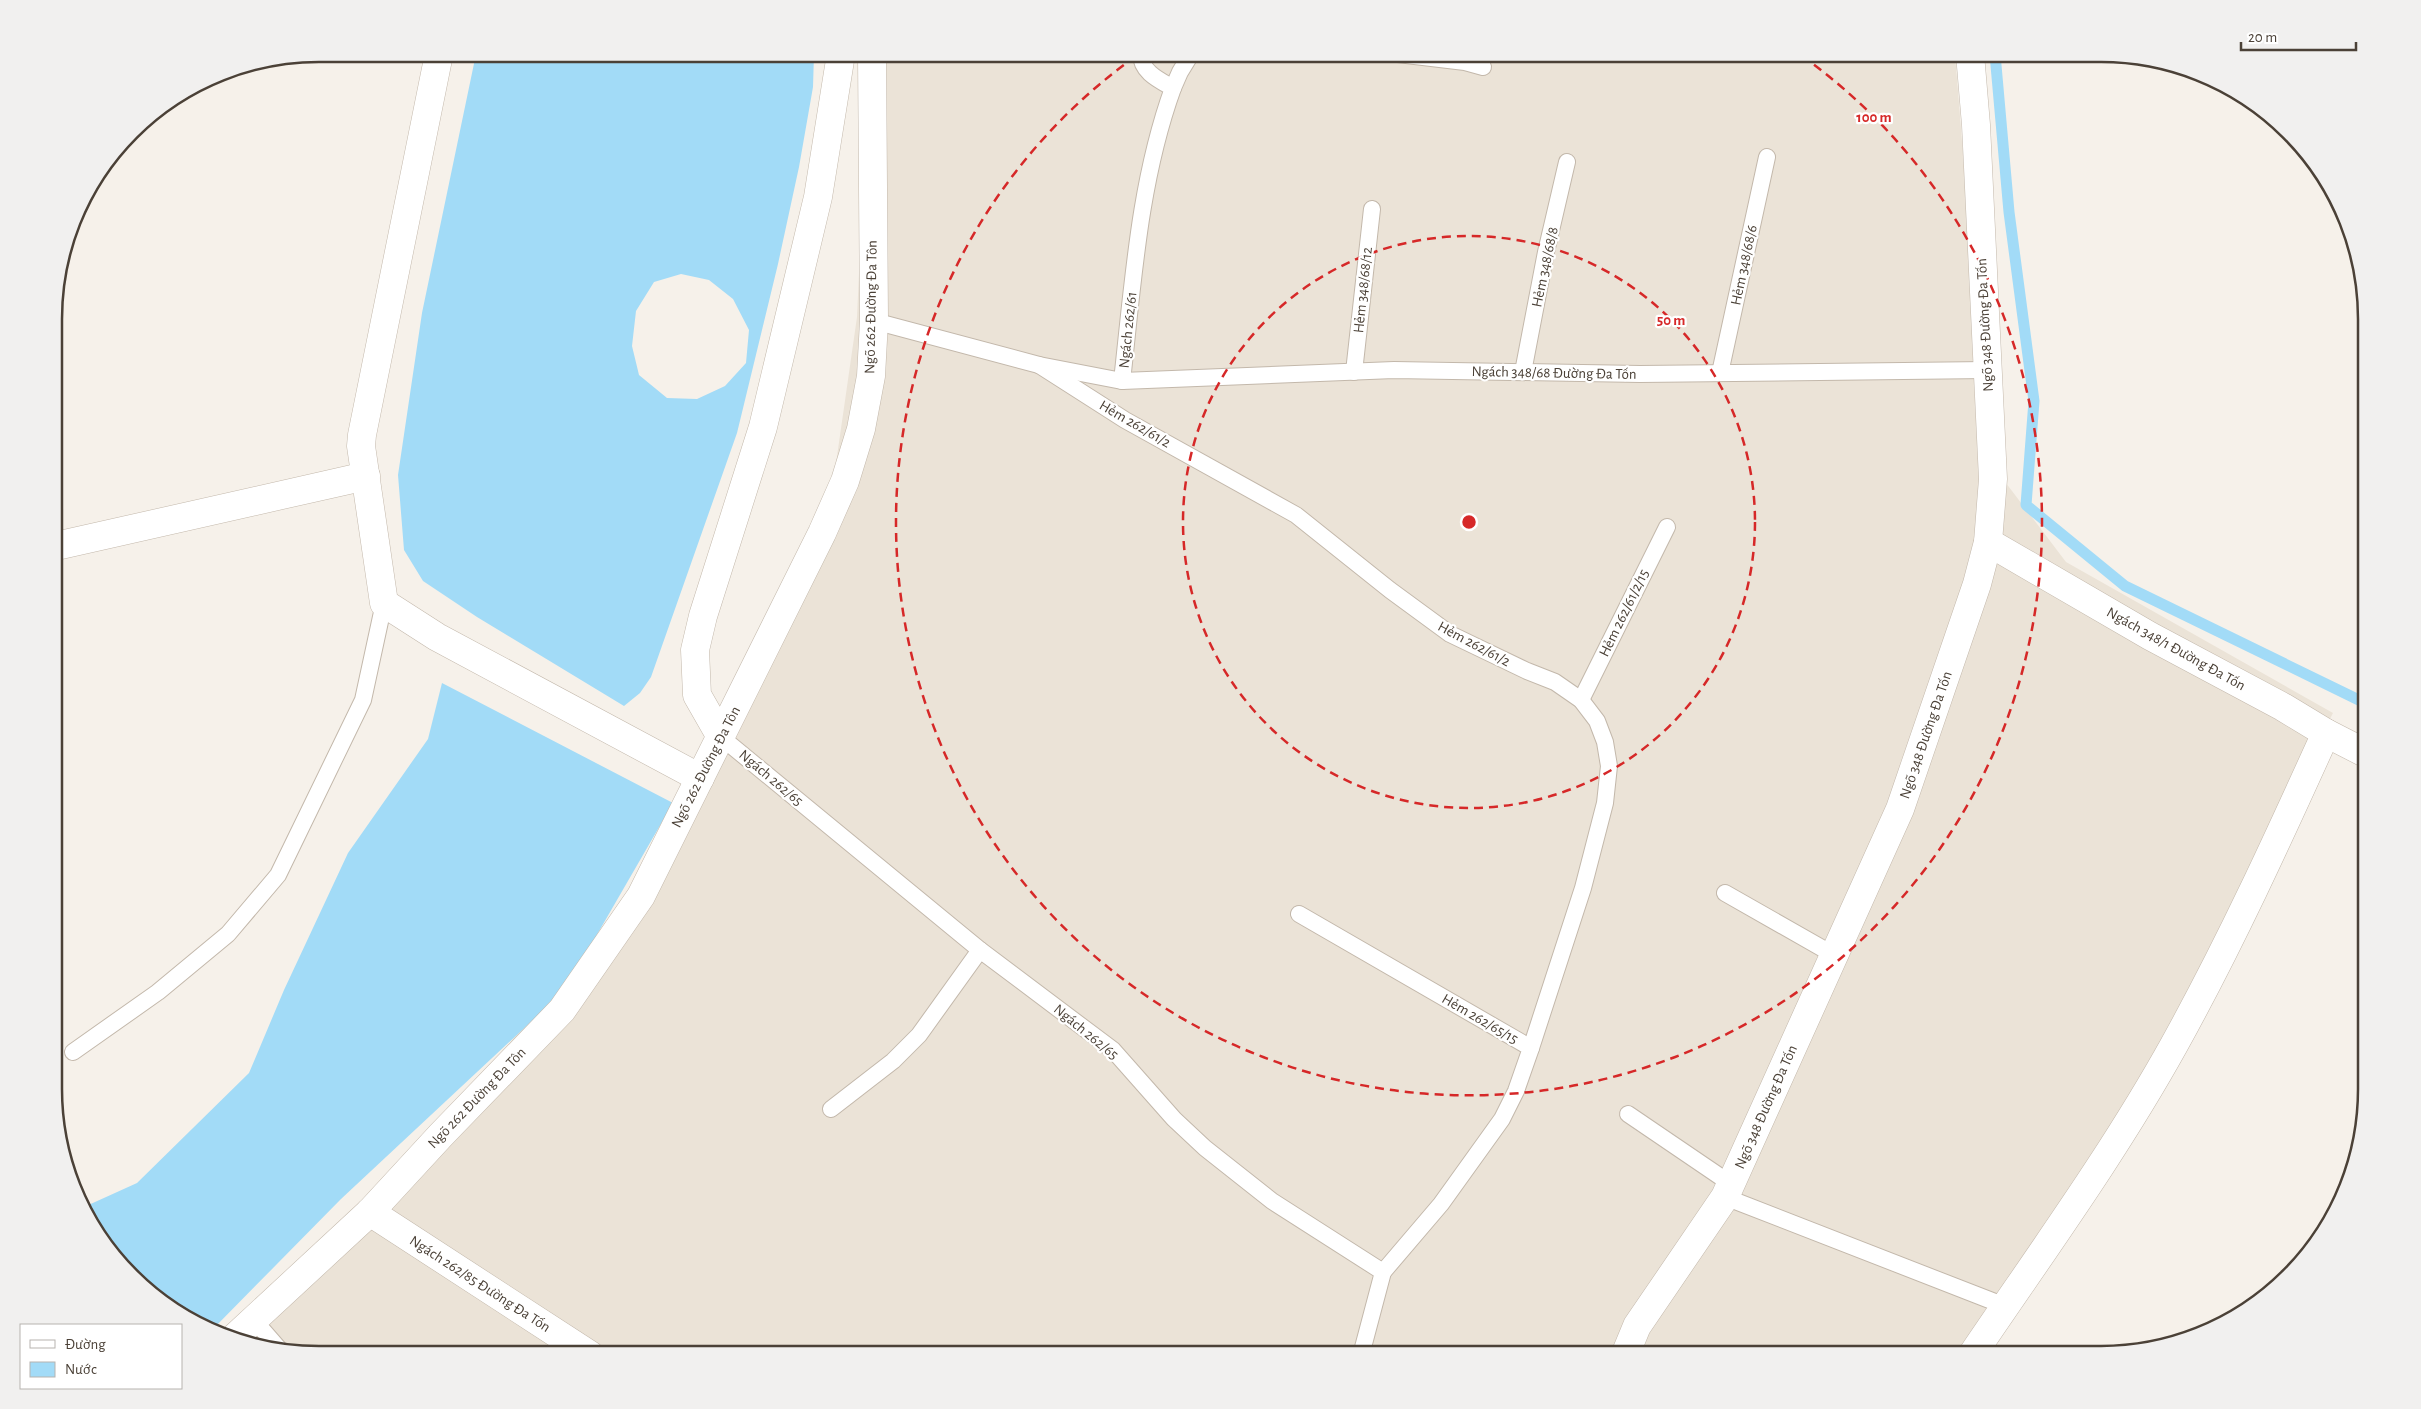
<svg xmlns="http://www.w3.org/2000/svg" width="2421" height="1409" viewBox="0 0 2421 1409" font-family="'Alegreya Sans',sans-serif">
<style>
.residential{fill:#ebe3d7}
.water{fill:#a2dbf7;fill-rule:evenodd}
.lines{fill:none;stroke-linecap:round;stroke-linejoin:round}
.stream{stroke:#a2dbf7;stroke-width:11}
.service-casing{stroke:#c3b8ab;stroke-width:18}
.minor-casing{stroke:#c3b8ab;stroke-width:29}
.service{stroke:#fff;stroke-width:16}
.minor{stroke:#fff;stroke-width:28}
.ring{fill:none;stroke:#d62828;stroke-width:2.5;stroke-dasharray:9 6}
.labels{text-anchor:middle;dominant-baseline:central;stroke-width:4.5;stroke-linejoin:round;paint-order:stroke}
.street-label{font-size:15px;fill:#4b4137;stroke:#fff}
.rim{fill:none;stroke:#4b4137;stroke-width:2.5}
.centre{fill:#d62828;stroke:#fff;stroke-width:2.5}
.ring-label{font-size:15px;text-anchor:middle;font-weight:bold;fill:#d62828;stroke:#fff;stroke-width:4.5;stroke-linejoin:round;paint-order:stroke}
</style>
<rect width="100%" height="100%" fill="#f6f1ea"/>
<polygon class="residential" points="869,54 1955,54 1969,229 1993,466 2066,562 2333,713 2137,1104 1976,1355 319,1355 250,1346 240,1342 362,1226 625,900 828,519 857,317"/>
<g class="water">
<path d="M476,54H814L813,87L799,167L778,264L737,433L651,677L640,693L624,706L477,617L423,581L404,550L398,475L422,313ZM681,274L709,280L733,299L749,330L746,363L725,386L697,399L667,398L639,375L632,346L636,311L654,282Z"/>
<path d="M442,683L673,803L565,990L341,1199L212,1330C154,1306 111,1263 84,1207L137,1183L249,1073L284,990L348,853L428,739Z"/>
</g>
<g class="lines">
<polyline class="stream" points="1995,54 2009,212 2034,401 2026,505 2125,586 2367,704"/>
<defs>
<g id="service">
<polyline points="1398,54 1465,62 1483,67"/>
<polyline points="1173,88 1180,72 1191,54"/>
<path d="M874,321L1039,365L1122,381C1133,283 1139,182 1173,88C1159,80 1141,72 1141,54"/>
<polyline points="1039,365 1125,420 1296,515 1390,590 1450,634 1527,671 1555,682 1581,700 1597,721 1605,742 1609,766 1605,803 1583,888 1531,1048"/>
<polyline points="1354,372 1372,209"/>
<polyline points="1523,372 1546,252 1567,162"/>
<polyline points="1720,373 1767,157"/>
<polyline points="1122,381 1394,370 1640,374 1987,370"/>
<polyline points="1581,700 1667,527"/>
<polyline points="721,737 980,950 1113,1050 1174,1119 1205,1148 1272,1201 1383,1272 1361,1355"/>
<polyline points="1725,893 1834,955"/>
<polyline points="1299,914 1531,1048 1516,1091 1502,1119 1441,1204 1383,1272"/>
<polyline points="73,1052 158,992 228,934 278,875 363,700 384,603"/>
<polyline points="831,1109 893,1061 919,1035 980,950"/>
<polyline points="1628,1114 1731,1184"/>
<polyline points="1725,1197 2005,1306"/>
<polyline points="253,1319 280,1350"/>
</g>
<g id="minor">
<polyline points="439,54 362,435 361,446 384,603 437,637 700,778"/>
<polyline points="1988,542 2150,636 2283,707 2326,733 2367,754"/>
<polyline points="56,546 366,476"/>
<polyline points="721,737 697,695 695,650 703,616 763,427 818,197 841,54"/>
<polyline points="370,1212 590,1355"/>
<polyline points="233,1339 370,1212 441,1135 562,1010 641,896 822,533 845,481 861,429 871,376 874,321 872,54"/>
<polyline points="1625,1355 1637,1326 1725,1197 1900,809 1977,584 1988,542 1993,479 1976,125 1970,54"/>
<path d="M1972,1355C2041,1253 2114,1153 2174,1045C2230,944 2278,839 2326,733"/>
</g>
</defs>
<use href="#service" class="service-casing"/>
<use href="#minor" class="minor-casing"/>
<use href="#service" class="service"/>
<use href="#minor" class="minor"/>
</g>
<g class="ring">
<circle cx="1469" cy="522" r="286"/>
<path d="M1802 56A573 573 0 1 1 1136 56"/>
</g>
<g class="labels">
<g class="street-label">
<text transform="translate(1744 265) rotate(-78)">Hẻm 348/68/6</text>
<text transform="translate(1545 267) rotate(-78)">Hẻm 348/68/8</text>
<text transform="translate(1363 290) rotate(-84)">Hẻm 348/68/12</text>
<text transform="translate(871 307) rotate(-89)">Ngõ 262 Đường Đa Tôn</text>
<text transform="translate(1985 325) rotate(-93)">Ngõ 348 Đường Đa Tốn</text>
<text transform="translate(1128 330) rotate(-84)">Ngách 262/61</text>
<text transform="translate(1554 373) rotate(1)">Ngách 348/68 Đường Đa Tốn</text>
<text transform="translate(1135 424) rotate(30)">Hẻm 262/61/2</text>
<text transform="translate(1624 613) rotate(-64)">Hẻm 262/61/2/15</text>
<text transform="translate(1474 644) rotate(28)">Hẻm 262/61/2</text>
<text transform="translate(2176 649) rotate(29)">Ngách 348/1 Đường Đa Tốn</text>
<text transform="translate(1926 735) rotate(-71)">Ngõ 348 Đường Đa Tốn</text>
<text transform="translate(706 767) rotate(-63)">Ngõ 262 Đường Đa Tôn</text>
<text transform="translate(771 778) rotate(40)">Ngách 262/65</text>
<text transform="translate(1480 1019) rotate(30)">Hẻm 262/65/15</text>
<text transform="translate(1086 1032) rotate(39)">Ngách 262/65</text>
<text transform="translate(477 1098) rotate(-46)">Ngõ 262 Đường Đa Tôn</text>
<text transform="translate(1766 1107) rotate(-66)">Ngõ 348 Đường Đa Tốn</text>
<text transform="translate(480 1284) rotate(33)">Ngách 262/85 Đường Đa Tốn</text>
</g>
</g>
<path d="M0 0H2421V1409H0ZM319 62H2101A257 257 0 0 1 2358 319V1089A257 257 0 0 1 2101 1346H319A257 257 0 0 1 62 1089V319A257 257 0 0 1 319 62Z" fill="#f1f0ef" fill-rule="evenodd"/>
<path class="rim" d="M319 62H2101A257 257 0 0 1 2358 319V1089A257 257 0 0 1 2101 1346H319A257 257 0 0 1 62 1089V319A257 257 0 0 1 319 62Z"/>
<circle cx="1469" cy="522" r="8" class="centre"/>
<g class="ring-label">
<text x="1874" y="122">100 m</text>
<text x="1671" y="325">50 m</text>
</g>
<rect x="20" y="1324" width="162" height="65" fill="#ffffff" stroke="#b7b3af"/>
<rect x="30" y="1340" width="25" height="8" fill="#ffffff" stroke="#b7b3af"/>
<text x="65" y="1349" font-size="15" fill="#4b4137">Đường</text>
<rect x="30" y="1362" width="25" height="15" fill="#a2dbf7" stroke="#b7b3af"/>
<text x="65" y="1374" font-size="15" fill="#4b4137">Nước</text>
<path d="M2241 42v8h115v-8" fill="none" stroke="#4b4137" stroke-width="2.5"/>
<text x="2248" y="42" font-size="15" fill="#4b4137" stroke="#ffffff" stroke-width="4" paint-order="stroke">20 m</text>
</svg>
